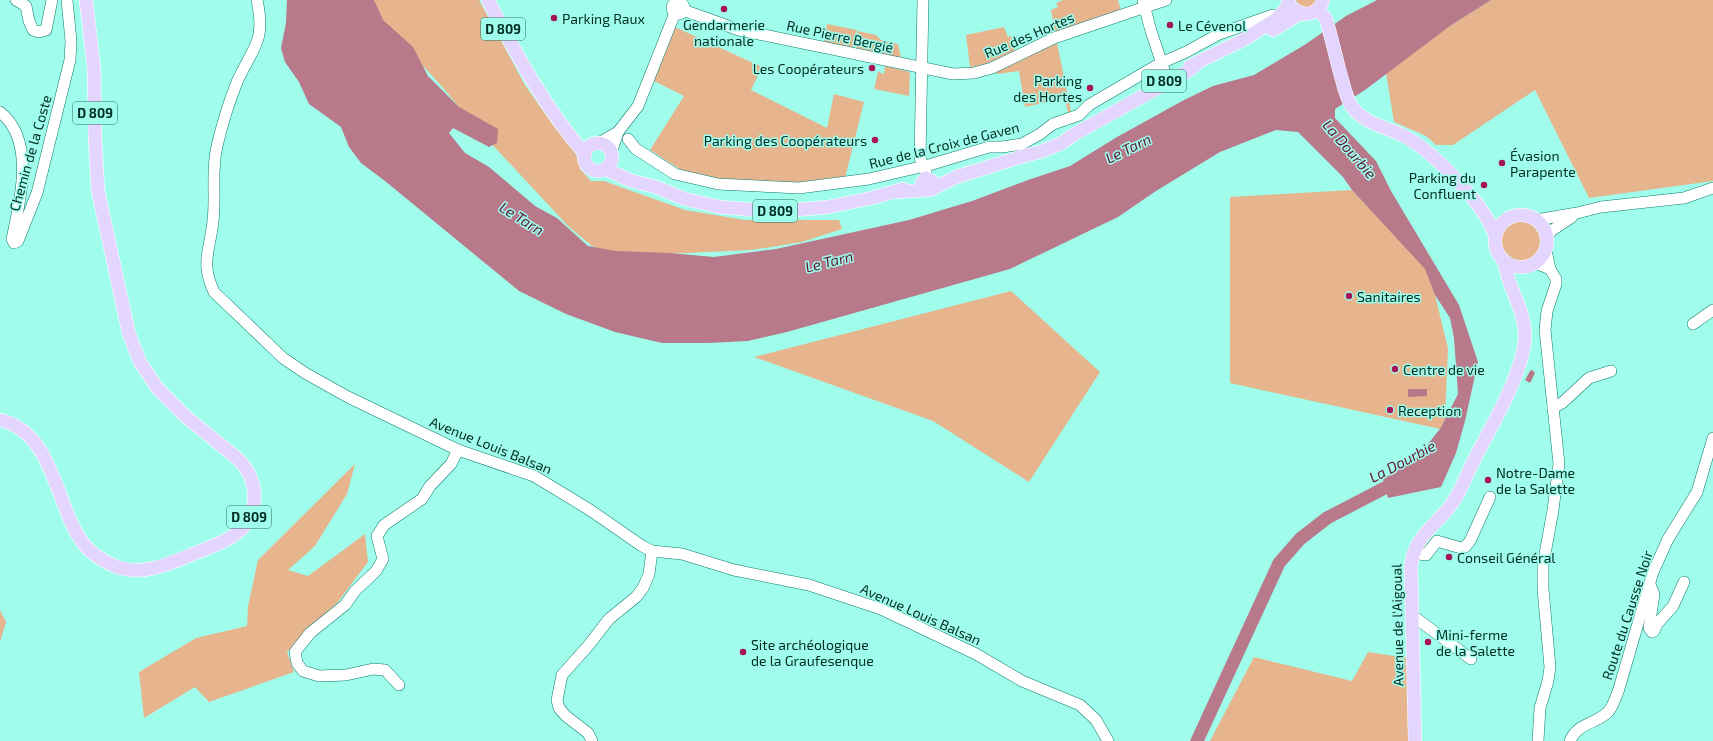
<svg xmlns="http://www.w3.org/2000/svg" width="1713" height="741" viewBox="0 0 1713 741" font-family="'Exo 2',sans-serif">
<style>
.green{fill:#e6b58d}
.water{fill:#b8798b}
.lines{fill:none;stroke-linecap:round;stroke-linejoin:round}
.river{stroke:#b8798b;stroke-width:13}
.minor-casing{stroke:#0b7c6e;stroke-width:12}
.major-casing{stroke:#fff;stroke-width:14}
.minor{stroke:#fff;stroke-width:11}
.major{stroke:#e3d5fd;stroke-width:13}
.poi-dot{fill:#a51556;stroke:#a0fdec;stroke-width:1.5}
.labels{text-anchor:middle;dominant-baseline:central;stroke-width:3;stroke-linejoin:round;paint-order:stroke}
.shield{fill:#a0fdec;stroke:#316b61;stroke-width:1}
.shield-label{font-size:13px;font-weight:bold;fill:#012c26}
.poi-label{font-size:14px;fill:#012c26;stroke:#a0fdec;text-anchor:start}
.street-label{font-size:14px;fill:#012c26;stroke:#a0fdec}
.water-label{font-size:15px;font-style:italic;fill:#631635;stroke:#a0fdec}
</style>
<rect width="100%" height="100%" fill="#a0fdec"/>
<g class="green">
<polygon points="369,0 479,0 525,85 553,125 576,154 580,169 591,181 604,181 685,210 745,220 839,220 842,229 802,242 752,250 623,256 592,246 568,226 474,125 444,89 376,14"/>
<polygon points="1063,0 1118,0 1121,10 1055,32 1051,10 1058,7 1056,3"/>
<path d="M1296,0H1318C1311,9 1301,12 1296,0Z"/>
<polygon points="1491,0 1713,0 1713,181 1589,198 1535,90 1453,145 1436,145 1426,136 1394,122 1386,73 1450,26"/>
<polygon points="827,24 857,30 854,47 824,43"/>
<polygon points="675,27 762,67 751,90 827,128 834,94 864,102 845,178 800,183 721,179 681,170 650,150 684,96 654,81"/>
<polygon points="1004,27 1008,37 1011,36 1015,51 983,65 970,67 966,35"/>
<polygon points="858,31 876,35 881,40 898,44 901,58 856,48"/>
<polygon points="1057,43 1071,111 1068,113 1065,98 1025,107 1019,71 997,74 996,72"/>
<polygon points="885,66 910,72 909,96 874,89 878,72 884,74"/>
<polygon points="1352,190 1426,269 1435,295 1448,348 1445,419 1440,429 1230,383 1230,197"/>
<circle cx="1521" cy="241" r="20"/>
<polygon points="1011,291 1100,372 1029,482 933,421 754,357"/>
<polygon points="355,464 347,494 315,546 288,570 308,576 365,534 368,562 338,602 287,652 294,672 209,702 195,687 144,718 139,672 196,638 247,626 248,606 258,560"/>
<polygon points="0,610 6,622 0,642"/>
<polygon points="1368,652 1408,658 1408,741 1210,741 1254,657 1352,681"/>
</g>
<g class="water">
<polygon points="287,0 374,0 383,20 413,47 428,76 459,107 498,129 497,143 489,147 453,128 449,133 465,153 489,167 535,206 557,218 588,246 616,251 669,253 714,257 776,249 909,220 972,201 1031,179 1070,166 1117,137 1184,100 1213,86 1254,75 1306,44 1346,16 1377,0 1491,0 1450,26 1365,90 1335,109 1335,118 1376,161 1391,191 1459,305 1478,362 1465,421 1456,453 1441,487 1388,498 1383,479 1415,460 1440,429 1458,394 1454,338 1450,318 1435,295 1425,269 1352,190 1343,177 1298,132 1276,130 1220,152 1156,191 1118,217 1010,269 787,332 748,341 709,343 662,343 615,332 566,314 519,291 385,181 361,163 349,147 341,127 309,104 299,82 285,62 281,48 286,23"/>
<polygon points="1530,371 1532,370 1535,373 1530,383 1525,380"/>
<polygon points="1408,389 1427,389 1427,396 1408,397"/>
</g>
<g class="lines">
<polyline class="river" points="1197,741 1279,563 1300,539 1327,518 1400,480"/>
<defs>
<g id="minor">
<polyline points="16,0 26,6 29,21 33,30 39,32 46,30 52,0"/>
<path d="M257,0C266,43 253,46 237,82C229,102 222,125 217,146C211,171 216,196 213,221C210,251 200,262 214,292L283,358L305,373L348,397L458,450L534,476L590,510L642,546L652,551L682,554L734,570L809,585L881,609L976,654L1022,681L1080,705L1096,720L1108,741"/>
<polyline points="923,0 920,158 926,172"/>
<polyline points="1143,1 1151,31 1167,79"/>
<circle cx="678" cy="8" r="6"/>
<polyline points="683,10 739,30 953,74 974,73 992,68 1054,38 1166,0"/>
<path d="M0,112C36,140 20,202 12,239L14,243L18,241L37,193L70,60L71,41L67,0"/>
<polyline points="618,132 638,106 675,13"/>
<polyline points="628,139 636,149 675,174 718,184 799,188 869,179 929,165 989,147 1002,147 1022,144 1040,134 1053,124 1079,115 1089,105 1161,63 1186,52 1219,34 1273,15"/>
<polyline points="597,144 618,132 611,153"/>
<polyline points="1536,220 1577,213 1601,207 1684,198 1713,188"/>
<polyline points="1547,238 1551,231 1572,217"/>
<polyline points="1535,263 1550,269"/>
<polyline points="1693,324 1713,310"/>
<polyline points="1553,408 1562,403 1589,378 1611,371"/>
<polyline points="1413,553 1426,555 1437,541 1461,548 1465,547 1470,541 1490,497"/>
<polyline points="1650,585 1654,594 1649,628 1652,632 1654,631 1657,624 1673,606 1684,582"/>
<polyline points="1413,616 1471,659"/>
<polyline points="399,685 385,670 373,669 346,675 319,676 303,671 297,663 295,652 310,633 345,605 355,591 376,571 383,559 377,536 384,525 422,499 430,486 451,464 458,450"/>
<polyline points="592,741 588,733 566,716 559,708 557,700 562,675 588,646 609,619 636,597 643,588 649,574 652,551"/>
<polyline points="1538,741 1540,708 1548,681 1550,667 1543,589 1543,565 1553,510 1559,464 1545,330 1547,311 1556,284 1556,279 1550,269 1546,250"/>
<path d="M1570,741C1577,723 1596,724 1608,712C1613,707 1615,698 1618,692L1653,572L1668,539L1697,492L1713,438"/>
</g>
<g id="major">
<path d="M488,0C516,54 545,108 585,154"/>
<path d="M1294,9C1305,18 1319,14 1323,0"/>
<path d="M1318,9L1326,19C1331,36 1335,53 1339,69C1343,82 1345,96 1352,107C1364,123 1385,127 1402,135C1431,149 1486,205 1495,236"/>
<polyline points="1273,30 1301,13"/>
<polyline points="1190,66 1243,40 1275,20 1285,10 1289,1"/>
<circle cx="598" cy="157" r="14"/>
<polyline points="605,169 632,181 656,187 685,199 720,207 756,210 795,210 828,207 872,198 903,189"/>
<polyline points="925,189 922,183 926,178 932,181 933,185 932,189"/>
<polyline points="895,192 930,190 956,177 1027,155 1040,152 1062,143 1073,135 1188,71 1197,64"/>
<circle cx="1521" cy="241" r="26"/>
<path d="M0,420C54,432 55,505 83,543C91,554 105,562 117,567C143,576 169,564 193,554C207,548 225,543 237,533C261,513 259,480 238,459L185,416L158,389L140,362L129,334L98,191L95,138L94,69L86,0"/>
<path d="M1415,741L1411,567C1413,538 1435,526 1451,505C1461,492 1466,476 1473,462C1490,428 1524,373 1525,336C1525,316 1516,301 1510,283C1507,276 1506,268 1503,260"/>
</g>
</defs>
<use href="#minor" class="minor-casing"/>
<use href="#major" class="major-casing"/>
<use href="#minor" class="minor"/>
<use href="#major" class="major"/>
</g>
<g class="poi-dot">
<circle cx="724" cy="9" r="4"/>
<circle cx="554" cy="18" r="4"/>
<circle cx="1170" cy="25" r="4"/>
<circle cx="872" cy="68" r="4"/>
<circle cx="1090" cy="88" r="4"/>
<circle cx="875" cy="140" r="4"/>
<circle cx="1502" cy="163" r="4"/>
<circle cx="1484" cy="185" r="4"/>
<circle cx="1349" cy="296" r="4"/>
<circle cx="1395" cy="369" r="4"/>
<circle cx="1390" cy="410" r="4"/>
<circle cx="1488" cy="480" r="4"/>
<circle cx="1449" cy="557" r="4"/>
<circle cx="1428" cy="642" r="4"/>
<circle cx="743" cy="652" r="4"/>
</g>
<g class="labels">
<g class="shield">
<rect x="481" y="18" width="44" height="22" rx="3"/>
<rect x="1142" y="70" width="44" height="22" rx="3"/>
<rect x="73" y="102" width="44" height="22" rx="3"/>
<rect x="753" y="200" width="44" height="22" rx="3"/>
<rect x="227" y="506" width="44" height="22" rx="3"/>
</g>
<g class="shield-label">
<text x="503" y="29">D 809</text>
<text x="1164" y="81">D 809</text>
<text x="95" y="113">D 809</text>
<text x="775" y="211">D 809</text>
<text x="249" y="517">D 809</text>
</g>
<g class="poi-label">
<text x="562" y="18">Parking Raux</text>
<text x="724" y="24" text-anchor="middle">Gendarmerie<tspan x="724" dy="16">nationale</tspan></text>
<text x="1178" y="25">Le Cévenol</text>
<text x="864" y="68" text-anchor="end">Les Coopérateurs</text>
<text x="1082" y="80" text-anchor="end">Parking<tspan x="1082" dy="16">des Hortes</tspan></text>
<text x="867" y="140" text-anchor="end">Parking des Coopérateurs</text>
<text x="1510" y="155">Évasion<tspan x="1510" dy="16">Parapente</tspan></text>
<text x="1476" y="177" text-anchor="end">Parking du<tspan x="1476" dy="16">Confluent</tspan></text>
<text x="1357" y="296">Sanitaires</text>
<text x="1403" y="369">Centre de vie</text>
<text x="1398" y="410">Reception</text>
<text x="1496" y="472">Notre-Dame<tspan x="1496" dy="16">de la Salette</tspan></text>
<text x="1457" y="557">Conseil Général</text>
<text x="1436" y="634">Mini-ferme<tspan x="1436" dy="16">de la Salette</tspan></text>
<text x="751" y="644">Site archéologique<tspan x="751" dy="16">de la Graufesenque</tspan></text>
</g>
<g class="street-label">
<text transform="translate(1029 35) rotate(-23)">Rue des Hortes</text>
<text transform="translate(840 36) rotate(12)">Rue Pierre Bergié</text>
<text transform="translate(944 145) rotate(-14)">Rue de la Croix de Gaven</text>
<text transform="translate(30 153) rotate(-74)">Chemin de la Coste</text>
<text transform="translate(491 445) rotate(22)">Avenue Louis Balsan</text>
<text transform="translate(921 614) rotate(24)">Avenue Louis Balsan</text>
<text transform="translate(1627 615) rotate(-72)">Route du Causse Noir</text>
<text transform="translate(1397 625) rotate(-91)">Avenue de l'Aigoual</text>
</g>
<g class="water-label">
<text transform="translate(1128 148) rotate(-26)">Le Tarn</text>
<text transform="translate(1350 149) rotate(49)">La Dourbie</text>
<text transform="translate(522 218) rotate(32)">Le Tarn</text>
<text transform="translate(829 261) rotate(-14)">Le Tarn</text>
<text transform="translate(1402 461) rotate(-28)">La Dourbie</text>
</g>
</g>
</svg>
